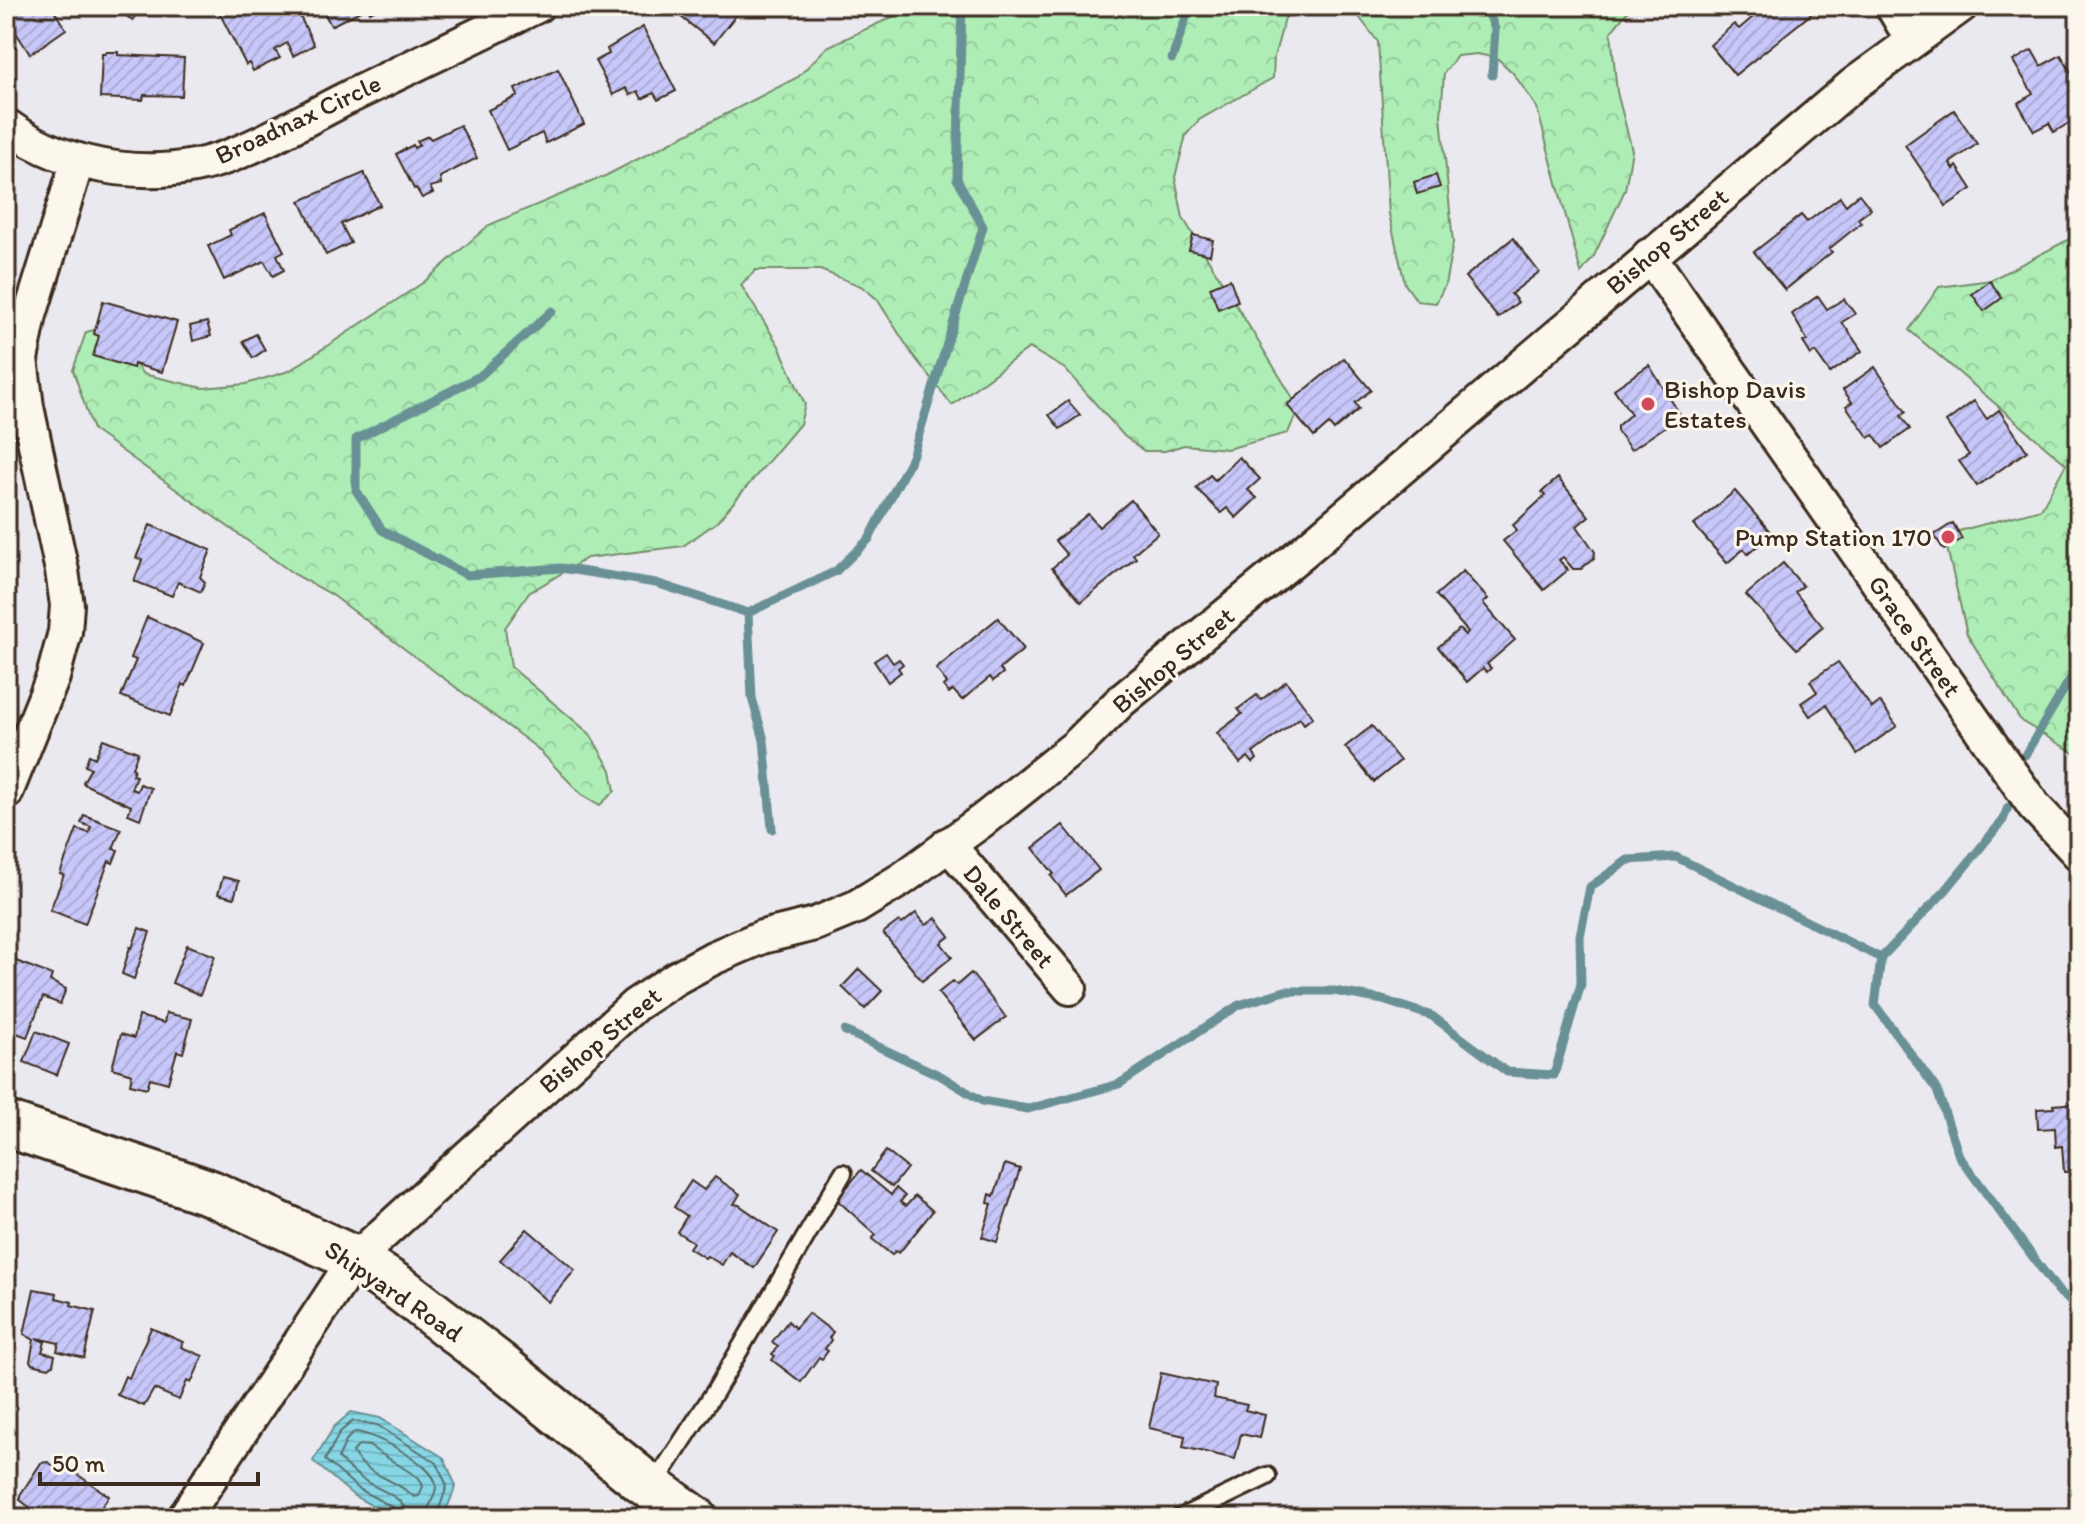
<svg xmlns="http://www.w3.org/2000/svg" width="2085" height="1524" viewBox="0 0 2085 1524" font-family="Itim,sans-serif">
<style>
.forest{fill:url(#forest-crowns);stroke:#748c6a;stroke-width:2}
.water{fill:url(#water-rules);stroke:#699195;stroke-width:2}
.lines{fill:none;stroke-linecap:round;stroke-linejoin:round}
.shore{stroke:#596f6e;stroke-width:2}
.stream{stroke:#699195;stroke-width:9}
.building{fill:url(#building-hatch);stroke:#3b2a1e;stroke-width:2}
.lane-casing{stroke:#3b2a1e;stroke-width:22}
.street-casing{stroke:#3b2a1e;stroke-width:38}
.secondary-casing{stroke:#3b2a1e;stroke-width:50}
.lane{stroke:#fbf7ec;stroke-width:16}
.street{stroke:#fbf7ec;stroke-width:32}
.secondary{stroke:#fbf7ec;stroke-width:44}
.poi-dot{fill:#d1495b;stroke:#fbf7ec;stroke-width:3}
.labels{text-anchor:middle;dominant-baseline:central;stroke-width:6;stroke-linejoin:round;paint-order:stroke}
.street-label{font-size:26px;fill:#3b2a1e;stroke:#fbf7ec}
.poi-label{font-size:26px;fill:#3b2a1e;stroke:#fbf7ec;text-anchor:start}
</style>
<defs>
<pattern id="forest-crowns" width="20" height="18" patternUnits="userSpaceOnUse" patternTransform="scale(2)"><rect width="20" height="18" fill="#aeeeb6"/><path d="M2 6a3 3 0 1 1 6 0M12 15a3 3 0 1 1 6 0" fill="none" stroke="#97cc9c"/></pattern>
<pattern id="water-rules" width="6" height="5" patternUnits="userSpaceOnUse" patternTransform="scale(2)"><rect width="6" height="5" fill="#87d6e5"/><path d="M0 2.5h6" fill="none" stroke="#75b8c4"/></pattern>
<pattern id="building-hatch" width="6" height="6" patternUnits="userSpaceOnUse" patternTransform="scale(2)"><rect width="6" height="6" fill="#c7c7f9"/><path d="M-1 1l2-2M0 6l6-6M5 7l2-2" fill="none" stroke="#acabd5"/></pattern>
</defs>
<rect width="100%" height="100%" fill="#ebe9f0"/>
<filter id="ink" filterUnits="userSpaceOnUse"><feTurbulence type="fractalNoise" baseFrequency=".0125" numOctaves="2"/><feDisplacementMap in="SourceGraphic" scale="16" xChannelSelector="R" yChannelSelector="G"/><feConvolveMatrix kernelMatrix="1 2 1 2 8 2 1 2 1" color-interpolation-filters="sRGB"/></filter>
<g filter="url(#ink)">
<g class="forest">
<polygon points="916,6 1300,6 1285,18 1274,57 1273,78 1199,120 1186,135 1175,177 1183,218 1291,395 1296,414 1288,433 1227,449 1184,445 1165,451 1144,451 1124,436 1065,369 1029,348 952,405 912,354 877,299 861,286 820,270 756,270 741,285 779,346 805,404 800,424 717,522 683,546 587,558 529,593 505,628 511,667 590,734 611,770 615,791 600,805 581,794 537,748 331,594 294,574 93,430 73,370 86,332 106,327 143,374 203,388 246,384 289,371 424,282 489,225 605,176 798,77 827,47"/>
<polygon points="1351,6 1632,6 1611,32 1617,92 1632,150 1625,190 1594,256 1581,273 1537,108 1513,73 1497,58 1477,54 1457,56 1444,73 1441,116 1453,243 1445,285 1436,303 1417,301 1405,284 1389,214 1378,42"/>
<polygon points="2079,234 2079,756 2021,721 1967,634 1944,535 2041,509 2066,464 1909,330 1939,287 1991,280"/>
</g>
<polygon class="water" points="351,1412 380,1418 444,1458 456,1486 443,1518 395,1518 354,1496 313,1461 334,1427"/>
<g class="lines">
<g class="shore">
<path d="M359,1445L369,1446L419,1478L423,1486L419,1496L414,1497C397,1479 364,1475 353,1452Z"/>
<polyline points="397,1518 394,1508 359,1489 325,1460 340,1432 353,1421 377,1425 437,1463 447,1486 436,1518"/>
<path d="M407,1518C406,1495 380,1492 364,1480C355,1474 346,1466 338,1458L347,1439L355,1432C374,1433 438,1466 436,1487C435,1498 427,1507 426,1518"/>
</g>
<g class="stream">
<polyline points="1486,6 1495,29 1492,75"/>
<polyline points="1172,59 1190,6"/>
<polyline points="552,311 480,376 356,439 356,490 382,530 467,575 561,568 656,583 748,613 836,571 869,539 912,457 983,227 957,179 962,6"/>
<polyline points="748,613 752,698 764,740 772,829"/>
<polyline points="2025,755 2079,664"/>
<polyline points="2008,807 2003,820 1946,890 1881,958 1875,1005 1937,1090 1959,1156 2058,1291 2079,1308"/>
<polyline points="845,1031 941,1076 982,1101 1028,1109 1119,1084 1239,1005 1285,991 1334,991 1383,1000 1432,1016 1507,1072 1554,1075 1581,984 1580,936 1590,887 1628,860 1676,857 1881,958"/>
</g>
</g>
<g class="building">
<polygon points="6,6 51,6 66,29 30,54 11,25 6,28"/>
<polygon points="110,6 141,6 133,20"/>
<polygon points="225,6 271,6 275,12 287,6 295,6 314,45 293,56 287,43 275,50 280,58 253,71 249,63 246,65 218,10"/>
<polygon points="321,6 382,6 370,12 368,7 331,26"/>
<polygon points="688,6 743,6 714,43 680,16"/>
<polygon points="1766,6 1805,6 1811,14 1735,75 1710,45 1734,24 1739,29"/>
<polygon points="643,27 676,91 658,100 654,93 642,99 638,91 630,95 626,88 613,95 595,61 609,54 607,49"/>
<polygon points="2032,50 2041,66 2061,55 2079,86 2079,117 2054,132 2049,123 2034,131 2018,103 2033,94 2013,61"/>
<polygon points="105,52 118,52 118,55 184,58 182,96 144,95 143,100 100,98 102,54 105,54"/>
<polygon points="558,69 584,124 546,143 542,133 507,150 488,110 518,96 515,89"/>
<polygon points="1954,110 1977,144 1950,163 1954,169 1957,166 1972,189 1946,206 1905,145"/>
<polygon points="460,125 477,158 440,177 441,184 430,187 433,193 422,198 416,188 414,189 396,154 413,145 414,148 419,145 417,141 428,136 431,139"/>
<polygon points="364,173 380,205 341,224 351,243 326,255 300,201"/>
<polygon points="1436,175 1440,187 1417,194 1414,182"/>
<polygon points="1859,194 1871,209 1858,219 1861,223 1829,249 1832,252 1785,290 1754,252 1801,215 1807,222 1840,197 1846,205"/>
<polygon points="265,213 284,251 277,255 284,270 273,276 264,261 224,280 208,246 231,235 229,230"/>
<polygon points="1193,235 1213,240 1210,255 1189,250"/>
<polygon points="1513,238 1539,272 1511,294 1518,302 1498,318 1465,277"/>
<polygon points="1230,279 1238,301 1218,309 1210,287"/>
<polygon points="1990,281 2002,298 1984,311 1972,294"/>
<polygon points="1818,296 1827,309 1844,299 1855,314 1842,322 1862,351 1830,373 1815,352 1811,355 1803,342 1807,340 1792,314"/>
<polygon points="103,301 177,322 162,372 134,364 133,368 93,356 99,336 94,334"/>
<polygon points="207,322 211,336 193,341 190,326"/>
<polygon points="256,334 265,350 253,358 243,341"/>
<polygon points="1344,358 1371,390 1355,403 1359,409 1334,430 1329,424 1314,437 1287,405"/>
<polygon points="1649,365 1681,416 1631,450 1617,431 1617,426 1631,414 1614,389"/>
<polygon points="1875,367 1906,412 1901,416 1910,429 1883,448 1874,435 1869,438 1846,406 1852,402 1843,390"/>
<polygon points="1068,401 1080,415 1060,429 1049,415"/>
<polygon points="1974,401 1987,419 1999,410 2027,451 1977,486 1959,461 1969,455 1946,422"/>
<polygon points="1239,457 1260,479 1248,490 1257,498 1236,518 1227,508 1221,513 1196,488 1210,475 1215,480"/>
<polygon points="1558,478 1589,516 1577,526 1595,552 1594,558 1581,569 1573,569 1563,557 1559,560 1568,570 1544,590 1503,541 1517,530 1513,525 1545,496 1542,492"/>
<polygon points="1735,491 1772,534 1748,554 1744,549 1727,563 1694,525"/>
<polygon points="1131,500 1158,533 1133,554 1136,558 1081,602 1052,568 1067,555 1055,541 1088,514 1099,527"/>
<polygon points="1953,523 1962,539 1944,550 1934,535"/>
<polygon points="150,525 211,550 200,577 205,582 201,592 178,582 172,596 134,581 142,560 136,558"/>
<polygon points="1783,563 1803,586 1795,592 1823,627 1797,649 1746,595"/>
<polygon points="1463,571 1488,599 1483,603 1515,640 1487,664 1491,668 1487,672 1483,668 1467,682 1438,647 1459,629 1465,635 1468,632 1436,595"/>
<polygon points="147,617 204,643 186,686 183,684 170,716 121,696 136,660 131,658"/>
<polygon points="998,618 1024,649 1000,669 1003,673 993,681 990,677 962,700 953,690 949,693 943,686 947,683 936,669"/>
<polygon points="886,653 893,663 899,659 903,664 898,668 901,672 888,682 874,661"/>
<polygon points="1838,662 1872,708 1880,702 1897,726 1857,754 1826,705 1810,716 1801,703 1817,692 1810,681"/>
<polygon points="1286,681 1313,717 1304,724 1300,718 1253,753 1257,759 1253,763 1248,757 1240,763 1217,733 1242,714 1238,709 1257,695 1261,700"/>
<polygon points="1372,726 1400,761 1374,782 1345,747"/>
<polygon points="103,739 138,752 132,768 134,769 132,775 136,776 131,789 137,791 140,784 151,788 140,819 128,814 131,806 84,784 83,782 91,768 85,766 89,755 95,758"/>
<polygon points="84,815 121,829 113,849 118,850 113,863 109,861 85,924 50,910 64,875 60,874 77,829 89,833 91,827 81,823"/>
<polygon points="1063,825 1099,870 1066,895 1051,876 1054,874 1033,848"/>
<polygon points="223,877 239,881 234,898 218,894"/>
<polygon points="916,913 926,925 936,918 950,936 941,943 952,957 922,981 883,933 899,921 902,924"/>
<polygon points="139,928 150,932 134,979 122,974 130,947 132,948"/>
<polygon points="187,945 215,956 200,995 172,983"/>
<polygon points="11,959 52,975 50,981 66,989 60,1004 43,997 27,1037 6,1029 6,972"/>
<polygon points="859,969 882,991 865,1009 842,987"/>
<polygon points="971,973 1006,1017 976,1040 938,993 953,981 957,985"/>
<polygon points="166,1013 192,1019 183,1053 177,1051 168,1083 150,1078 147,1088 130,1084 132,1074 112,1068 121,1034 134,1038 139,1016 164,1023"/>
<polygon points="36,1031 69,1044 57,1075 24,1062"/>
<polygon points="2079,1103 2079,1172 2064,1172 2062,1146 2056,1147 2055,1128 2038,1129 2037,1109 2054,1108 2053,1105"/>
<polygon points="886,1151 907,1168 892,1187 871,1171"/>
<polygon points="1005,1164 1020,1169 997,1242 982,1237 992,1204 988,1203 990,1194 994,1196"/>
<polygon points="861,1170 891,1195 896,1188 905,1196 900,1202 906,1206 915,1196 933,1211 899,1253 895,1251 892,1255 872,1239 876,1235 837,1200"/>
<polygon points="715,1177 740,1194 734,1204 739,1205 778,1232 754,1268 730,1252 722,1265 707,1256 705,1258 689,1248 693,1242 677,1232 687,1216 674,1207 691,1181 704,1190"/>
<polygon points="527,1229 575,1270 548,1302 500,1260"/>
<polygon points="34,1289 57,1293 56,1298 72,1302 71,1305 95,1311 84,1358 57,1351 59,1343 36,1338 45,1342 42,1352 55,1355 53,1365 49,1368 32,1364 30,1361 34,1340 24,1334"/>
<polygon points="808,1313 833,1332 829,1338 831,1340 825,1349 828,1351 822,1359 819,1357 801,1382 772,1360 775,1356 772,1354 778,1346 772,1342 788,1321 795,1328"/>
<polygon points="151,1328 183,1342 181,1347 203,1356 191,1383 187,1381 179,1400 154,1389 144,1406 117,1395 125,1376 129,1378"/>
<polygon points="1161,1373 1216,1385 1214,1398 1247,1405 1245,1410 1265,1415 1260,1438 1241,1434 1235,1459 1183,1447 1185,1436 1149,1428"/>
<polygon points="48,1462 61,1471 65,1466 109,1496 94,1518 44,1518 20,1500 20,1495 41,1463"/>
</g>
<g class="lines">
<defs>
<g id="lane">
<polyline points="653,1486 716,1390 843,1173"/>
<polyline points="1180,1518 1267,1476"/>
</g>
<g id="street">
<polyline points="1892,6 1912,40"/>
<path d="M6,125C70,172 163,184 237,153C276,137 313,115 351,96C413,66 475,36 537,6"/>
<polyline points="1649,255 2034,806 2079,854"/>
<polyline points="6,793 53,677 65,632 67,605 62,571 27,407 21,359 30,315 78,160"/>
<polyline points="948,844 1070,988"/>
<polyline points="184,1518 355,1259 635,1005 676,978 713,958 762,937 815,924 856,907 902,879 983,820 1077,745 1121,701 1304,551 1854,84 1961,6"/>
</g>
<polyline id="secondary" points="6,1124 211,1193 355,1259 402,1290 497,1363 641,1480 694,1518"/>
</defs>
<use href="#lane" class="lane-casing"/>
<use href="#street" class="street-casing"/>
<use href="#secondary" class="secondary-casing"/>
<use href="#lane" class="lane"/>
<use href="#street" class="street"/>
<use href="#secondary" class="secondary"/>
</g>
</g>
<g class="poi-dot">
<circle cx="1648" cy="404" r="8"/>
<circle cx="1948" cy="537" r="8"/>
</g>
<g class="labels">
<g class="street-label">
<text transform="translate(298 119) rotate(-25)">Broadnax Circle</text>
<text transform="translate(1667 241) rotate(-40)">Bishop Street</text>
<text transform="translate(1915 636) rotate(55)">Grace Street</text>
<text transform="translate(1173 660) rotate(-40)">Bishop Street</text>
<text transform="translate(1009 916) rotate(50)">Dale Street</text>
<text transform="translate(600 1040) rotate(-40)">Bishop Street</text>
<text transform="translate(394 1291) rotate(34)">Shipyard Road</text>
</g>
<g class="poi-label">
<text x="1664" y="389">Bishop Davis<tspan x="1664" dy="30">Estates</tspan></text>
<text x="1932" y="537" text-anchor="end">Pump Station 170</text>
</g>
</g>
<rect width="2085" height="1524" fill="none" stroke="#fbf7ec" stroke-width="32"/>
<rect x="16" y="16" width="2053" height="1492" fill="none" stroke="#3b2a1e" stroke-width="3" filter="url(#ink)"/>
<path d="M40 1472v12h218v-12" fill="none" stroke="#3b2a1e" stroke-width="4"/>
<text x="52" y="1472" font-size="24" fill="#3b2a1e" stroke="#fbf7ec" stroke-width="6" paint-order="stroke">50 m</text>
</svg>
